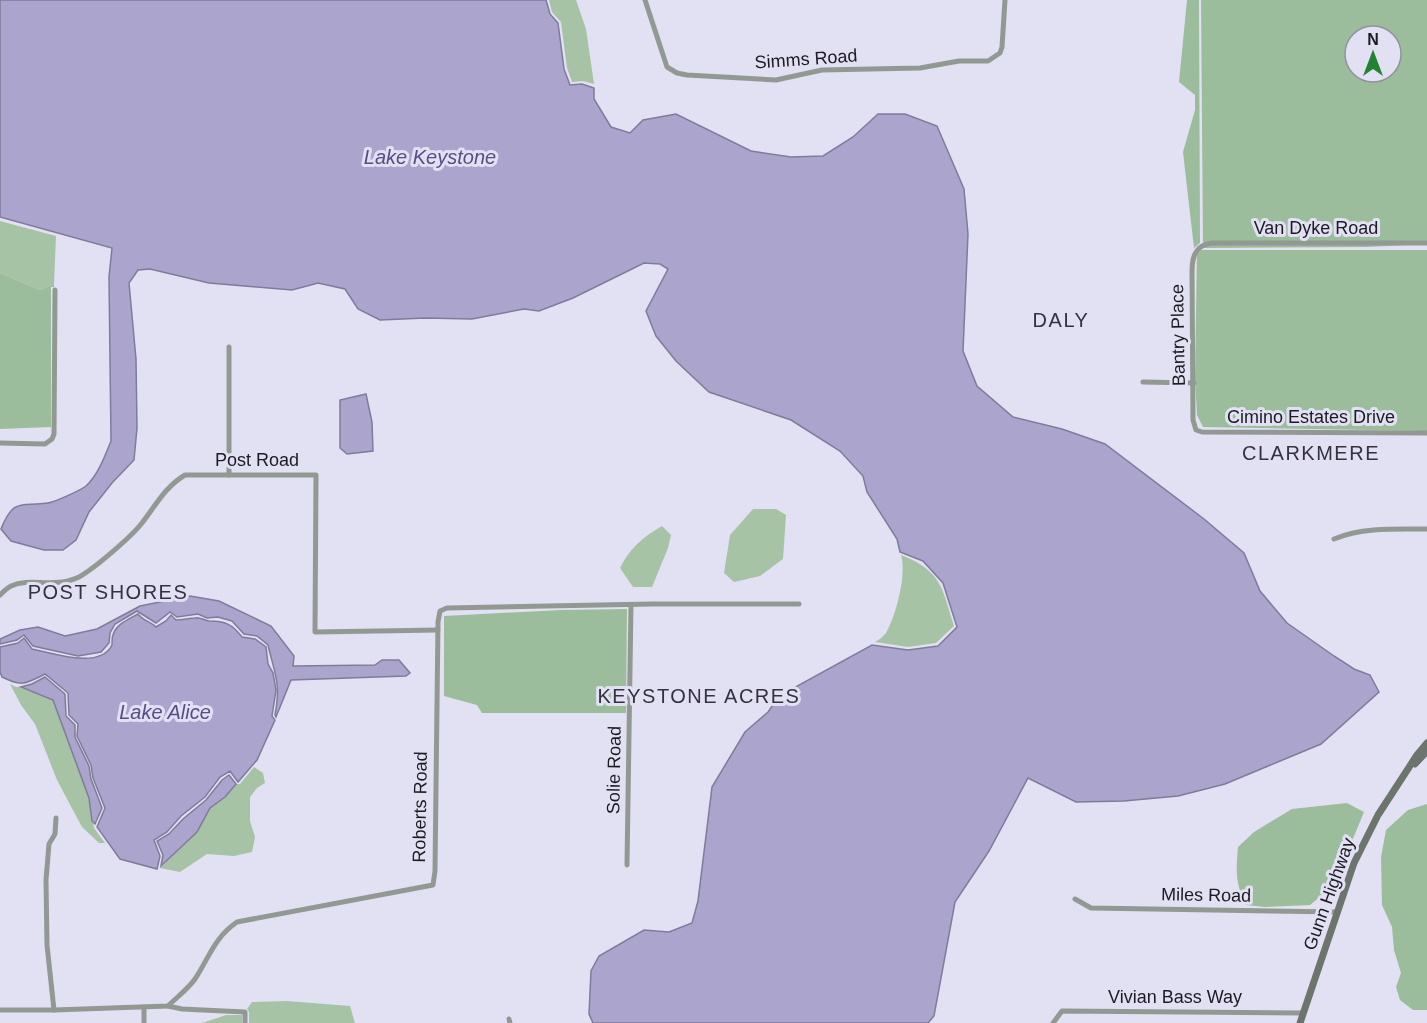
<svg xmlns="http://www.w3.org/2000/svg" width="1427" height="1023" viewBox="0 0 1427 1023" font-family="Arial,sans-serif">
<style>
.green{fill:#a6c3a6}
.forest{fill:#9bbd9c;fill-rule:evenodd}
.water{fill:#aba4cd;stroke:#807b9a;stroke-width:1.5}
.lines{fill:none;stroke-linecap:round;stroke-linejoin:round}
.minor{stroke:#929992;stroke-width:5}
.secondary{stroke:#6c756c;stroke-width:7}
.labels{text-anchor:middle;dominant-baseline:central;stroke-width:6;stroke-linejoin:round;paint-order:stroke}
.street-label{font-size:18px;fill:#1c1b22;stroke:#e2e0f3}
.water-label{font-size:20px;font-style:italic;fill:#584d84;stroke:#e2e0f3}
.neighbourhood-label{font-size:20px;letter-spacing:1.5px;fill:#343140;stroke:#e2e0f3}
</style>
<rect width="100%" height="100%" fill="#e2e0f3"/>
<g class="green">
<polygon points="549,0 576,0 586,29 594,84 583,81 572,82 567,68 561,22 552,12"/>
<polygon points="0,221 56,236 54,284 40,290 0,273"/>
<polygon points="753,509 776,509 786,515 783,559 760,576 734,582 724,573 730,535"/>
<path d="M662,526L671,535L668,548L652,587H633L620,568C629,549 643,537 662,526Z"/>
<path d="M901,555C942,571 942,588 954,626L936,643L908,647L875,642C879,640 883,637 886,633C896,616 907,574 901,555Z"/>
<polygon points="10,684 16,687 21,687 53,700 89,798 94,828 105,843 99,843 82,827 57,780 35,724 21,705"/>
<polygon points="254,767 263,773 265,783 257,788 250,797 250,821 255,837 252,852 234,856 207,854 180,872 160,868 197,832 210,808 225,797 236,784 240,784"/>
<polygon points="287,1001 350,1006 355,1023 249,1023 249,1012 247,1009 252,1002"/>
<polygon points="226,1015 242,1015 242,1023 202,1023"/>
</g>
<g class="forest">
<polygon points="1187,0 1199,0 1200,243 1194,248 1183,152 1195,110 1195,95 1179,82"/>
<path d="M1201,0H1427V244L1367,247L1203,248ZM1355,36H1391V72H1355Z"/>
<polygon points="1197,250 1427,250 1427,431 1203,427 1197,415 1195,378"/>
<polygon points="0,273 40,290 54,284 54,287 51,287 51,427 0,429"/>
<polygon points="627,609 626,713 482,713 477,705 444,696 444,616 561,610"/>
<path d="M1347,803L1364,812L1350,846L1321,896L1310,905L1265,907L1246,905C1235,884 1236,870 1238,847L1254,832L1292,809Z"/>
<polygon points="1427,804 1427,1010 1413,1010 1400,1000 1396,987 1401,973 1394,950 1392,927 1382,905 1381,857 1386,830 1408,810"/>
</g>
<g class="water">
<path d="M0,0H546L550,14L558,23L564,69L570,85L582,84L594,88V99L611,127L630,133L643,120L676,114L751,151L791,157L823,156L853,137L878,114H905L937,126L964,189L968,234L963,351L977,386L1013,417L1062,429L1105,444L1204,519L1244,553L1260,591L1287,623L1334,656L1354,669L1370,675L1379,692L1321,744L1225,784L1178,796L1124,801L1076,802L1028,778L989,851L955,902L934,1016L928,1023H593L589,1014L591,971L599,956L644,930L669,932L692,923L698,901L712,787L745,732L768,712L779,696L872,645L908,650L938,646L957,627L943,583L923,561L900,552L897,539L867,492L863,476L840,451L791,420L709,392L676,361L656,336L646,311L668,269L660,264L644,263L573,298L539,311L524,309L472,319L425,318L380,320L358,309L345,289L318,283L292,290L209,283L150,269L138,270L129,283L136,359L137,428L134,460L112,483L89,512L76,540L63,550H44L11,541L1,529C14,497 21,507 48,503C55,502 81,490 86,486C98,475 105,456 111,441L109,277L112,248L0,217Z"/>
<polygon points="366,394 372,422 373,451 347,454 340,448 340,400"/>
<path d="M190,596L219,601L271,626L294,656L293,666L375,665L382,660H399L410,673L406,676L291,680L276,717L275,715C281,683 275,675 268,645L257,636L244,634L232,621L218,617L207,618L198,614L177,617L170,612L156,623L137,611L115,624L110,633L109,643L101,652L78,656L33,646L24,635L17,640L0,644V639L20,630L38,627L65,636L97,629L140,606Z"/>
<path d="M138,614C143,621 150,621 156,627L166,621L171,615L176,620C183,620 189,618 195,618C200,617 204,620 209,621C225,621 232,624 242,637L255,639L266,647L268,664L273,673L276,690L272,716L275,720L257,760L238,782L230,771L220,777L205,797L181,816L167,832L154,840L160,856L157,869L120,859L97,827L105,808L93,778L91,765L77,736L78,724L69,715L68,693L45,674C25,684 22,687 2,677L0,672V647L18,643L24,638L32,649C52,653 100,670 112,645C112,643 112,637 113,635C116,624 129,619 138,614Z"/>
<polygon points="45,677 65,694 66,716 75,725 75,737 89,766 91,779 102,808 95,824 92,821 89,798 53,700 21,687 32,684"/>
<polygon points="229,775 236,784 225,797 210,808 197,832 161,866 163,855 157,841 169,834 183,819 206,800 222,780"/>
</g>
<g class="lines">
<g class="minor">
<polyline points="645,0 667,67 677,73 687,75 776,80 822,70 920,68 959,61 988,61 1000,53 1002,47 1005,0"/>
<path d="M1427,243H1212C1195,245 1192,257 1192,272L1193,420L1196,430L1202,432L1427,433"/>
<polyline points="229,347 229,475"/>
<polyline points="1143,382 1194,383"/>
<polyline points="0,443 45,444 52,439 54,434 55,290"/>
<path d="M1334,539C1362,527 1397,529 1427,529"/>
<path d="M0,595C3,592 7,588 11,586C31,577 54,589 79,577C95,568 131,537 142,523C156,505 165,487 185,475H316L315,632L438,630"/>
<polyline points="627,865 631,605"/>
<polyline points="1075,899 1091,908 1338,912"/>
<polyline points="168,1006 182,1009 245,1012 245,1023"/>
<polyline points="144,1007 144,1023"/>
<path d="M0,1010H54L168,1006C176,998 188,989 195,979C210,956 214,938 237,922L433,885L435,871L438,622L440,611L447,608L652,604H799"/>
<polyline points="54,1010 47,945 46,880 49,844 55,834 56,818"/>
<polyline points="509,1019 510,1023"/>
<polyline points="1053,1023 1062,1011 1303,1013"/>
</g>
<g class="secondary">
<polyline points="1415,764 1427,751"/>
<polyline points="1300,1023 1354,863 1378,815 1417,755 1427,743"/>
</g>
</g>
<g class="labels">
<g class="street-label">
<text transform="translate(806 59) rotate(-4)">Simms Road</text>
<text x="1316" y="228">Van Dyke Road</text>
<text transform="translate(1178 335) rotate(-91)">Bantry Place</text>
<text x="1311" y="417">Cimino Estates Drive</text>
<text x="257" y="460">Post Road</text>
<text transform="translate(614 770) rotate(-89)">Solie Road</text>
<text transform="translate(420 807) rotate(-89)">Roberts Road</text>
<text transform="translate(1329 894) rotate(-70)">Gunn Highway</text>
<text transform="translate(1206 895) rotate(1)">Miles Road</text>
<text x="1175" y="997">Vivian Bass Way</text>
</g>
<g class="water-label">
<text x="430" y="157">Lake Keystone</text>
<text x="165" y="712">Lake Alice</text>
</g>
<g class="neighbourhood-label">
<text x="1061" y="320">DALY</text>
<text x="1311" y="453">CLARKMERE</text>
<text x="108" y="592">POST SHORES</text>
<text x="699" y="696">KEYSTONE ACRES</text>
</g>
</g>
<g transform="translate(1373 54)"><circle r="28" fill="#e2e0f3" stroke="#93919f" stroke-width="1.5"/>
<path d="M0-4.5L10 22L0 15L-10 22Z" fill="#238132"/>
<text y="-9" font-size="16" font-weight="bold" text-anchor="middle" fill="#1c1b22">N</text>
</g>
</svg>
